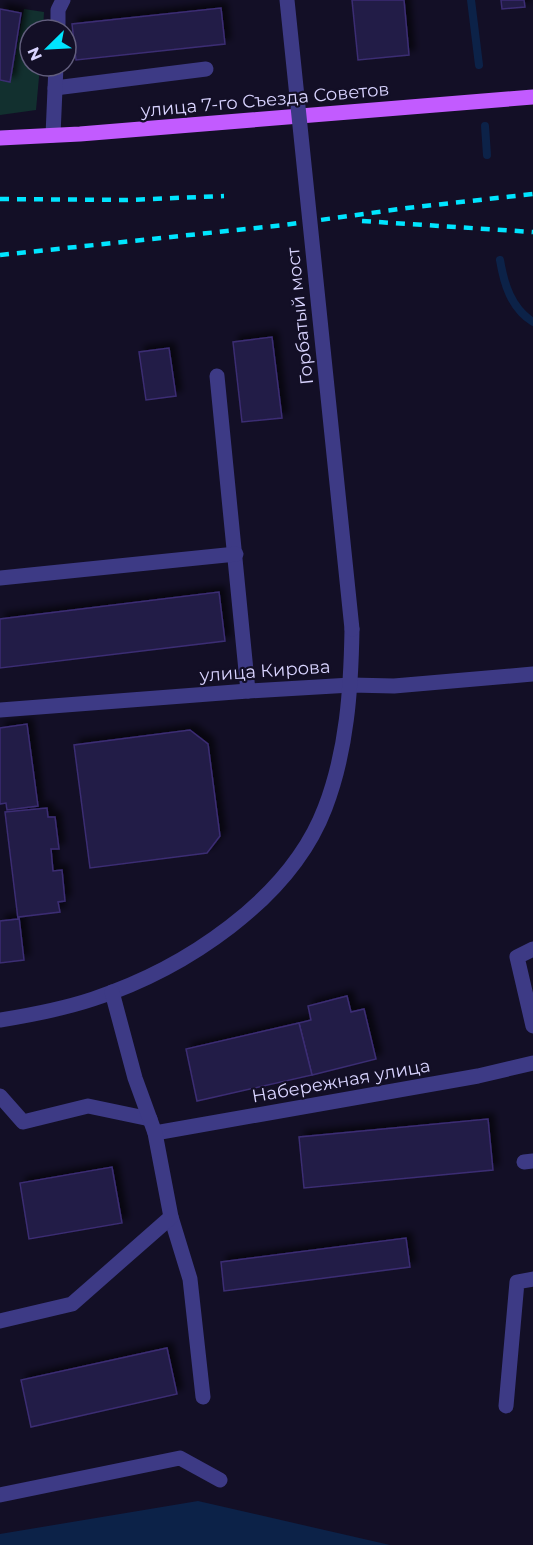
<svg xmlns="http://www.w3.org/2000/svg" width="533" height="1545" viewBox="0 0 533 1545" font-family="Montserrat,sans-serif">
<style>
.green{fill:#12302f}
.water{fill:#0c2248}
.lines{fill:none;stroke-linecap:round;stroke-linejoin:round}
.stream{stroke:#0c2248;stroke-width:8}
.building{fill:#241b47;stroke:#3b2d73;stroke-width:1.5;filter:url(#shadow)}
.minor{stroke:#3d3a85;stroke-width:15}
.major{stroke:#c25bff;stroke-width:15}
.rail{stroke:#00e5ff;stroke-width:4.5;stroke-dasharray:9 8;stroke-linecap:butt}
.minor-bridge{stroke:#3d3a85;stroke-width:15}
.labels{text-anchor:middle;dominant-baseline:central;stroke-width:4.5;stroke-linejoin:round;paint-order:stroke}
.street-label{font-size:18px;fill:#d9d4ff;stroke:#130f26}
</style>
<defs>
<filter id="shadow"><feDropShadow dx="5.5" dy="-5.5" stdDeviation="3" flood-color="#0009"/></filter>
</defs>
<rect width="100%" height="100%" fill="#130f26"/>
<polygon class="green" points="24,9 44,12 43,30 30,30 30,66 40,66 36,110 0,115 0,80 10,82"/>
<polygon class="water" points="198,1501 390,1545 0,1545 0,1534"/>
<g class="lines">
<g class="stream">
<polyline points="471,0 479,65"/>
<polyline points="485,126 487,155"/>
<path d="M500,260C504,284 511,308 533,322"/>
</g>
</g>
<g class="building">
<polygon points="352,0 404,0 409,55 358,60"/>
<polygon points="501,0 524,0 525,7 502,9"/>
<polygon points="221,8 225,44 76,60 72,24"/>
<polygon points="0,9 21,13 10,82 0,80"/>
<polygon points="272,337 282,418 242,422 233,342"/>
<polygon points="169,348 176,396 146,400 139,352"/>
<polygon points="219,592 225,641 0,668 0,619"/>
<polygon points="27,724 38,806 7,810 6,803 0,804 0,728"/>
<polygon points="190,730 208,744 220,836 207,853 90,868 74,745"/>
<polygon points="47,808 48,817 55,817 59,849 51,849 53,871 62,870 65,901 58,902 60,912 19,917 24,960 0,963 0,921 18,919 5,812"/>
<polygon points="347,996 351,1012 364,1009 376,1059 312,1075 299,1023 311,1020 308,1006"/>
<polygon points="299,1023 312,1075 197,1101 186,1049"/>
<polygon points="488,1119 493,1170 304,1188 299,1137"/>
<polygon points="112,1167 122,1223 29,1239 20,1183"/>
<polygon points="406,1238 410,1267 224,1291 221,1262"/>
<polygon points="167,1348 177,1394 31,1427 21,1380"/>
</g>
<g class="lines">
<g class="minor">
<polyline points="58,30 58,10 63,0"/>
<polyline points="55,88 206,69"/>
<polyline points="53,135 56,66"/>
<polyline points="217,376 248,691"/>
<polyline points="0,578 236,554"/>
<polyline points="0,710 248,691 351,685 394,686 533,674"/>
<polyline points="533,949 517,957 533,1026"/>
<path d="M0,1020C31,1015 63,1009 93,999C184,969 290,900 325,808C347,751 351,689 352,629"/>
<polyline points="0,1096 23,1122 88,1106 150,1119"/>
<polyline points="155,1133 478,1076 533,1063"/>
<polyline points="524,1162 533,1161"/>
<polyline points="171,1217 190,1279 203,1397"/>
<polyline points="0,1321 72,1304 171,1217 155,1133 135,1078 112,992"/>
<polyline points="506,1406 517,1282 533,1279"/>
<polyline points="0,1495 180,1458 220,1480"/>
</g>
<polyline class="major" points="0,138 80,134 533,97"/>
<g class="rail">
<polyline points="0,199 127,200 224,196"/>
<polyline points="362,221 533,232"/>
<polyline points="0,255 284,225 407,208 533,194"/>
</g>
<polyline class="minor-bridge" points="287,0 352,629"/>
</g>
<g class="labels">
<g class="street-label">
<text transform="translate(265 100) rotate(-5)">улица 7-го Съезда Советов</text>
<text transform="translate(300 316) rotate(-96)">Горбатый мост</text>
<text transform="translate(265 671) rotate(-4)">улица Кирова</text>
<text transform="translate(341 1081) rotate(-10)">Набережная улица</text>
</g>
</g>
<g transform="translate(48 48) rotate(246)"><circle r="28" fill="#130f26" stroke="#625e7d" stroke-width="1.5"/>
<path d="M0-4.5L10 22L0 15L-10 22Z" fill="#00e5ff"/>
<text y="-9" font-size="16" font-weight="bold" text-anchor="middle" fill="#d9d4ff">N</text>
</g>
</svg>
